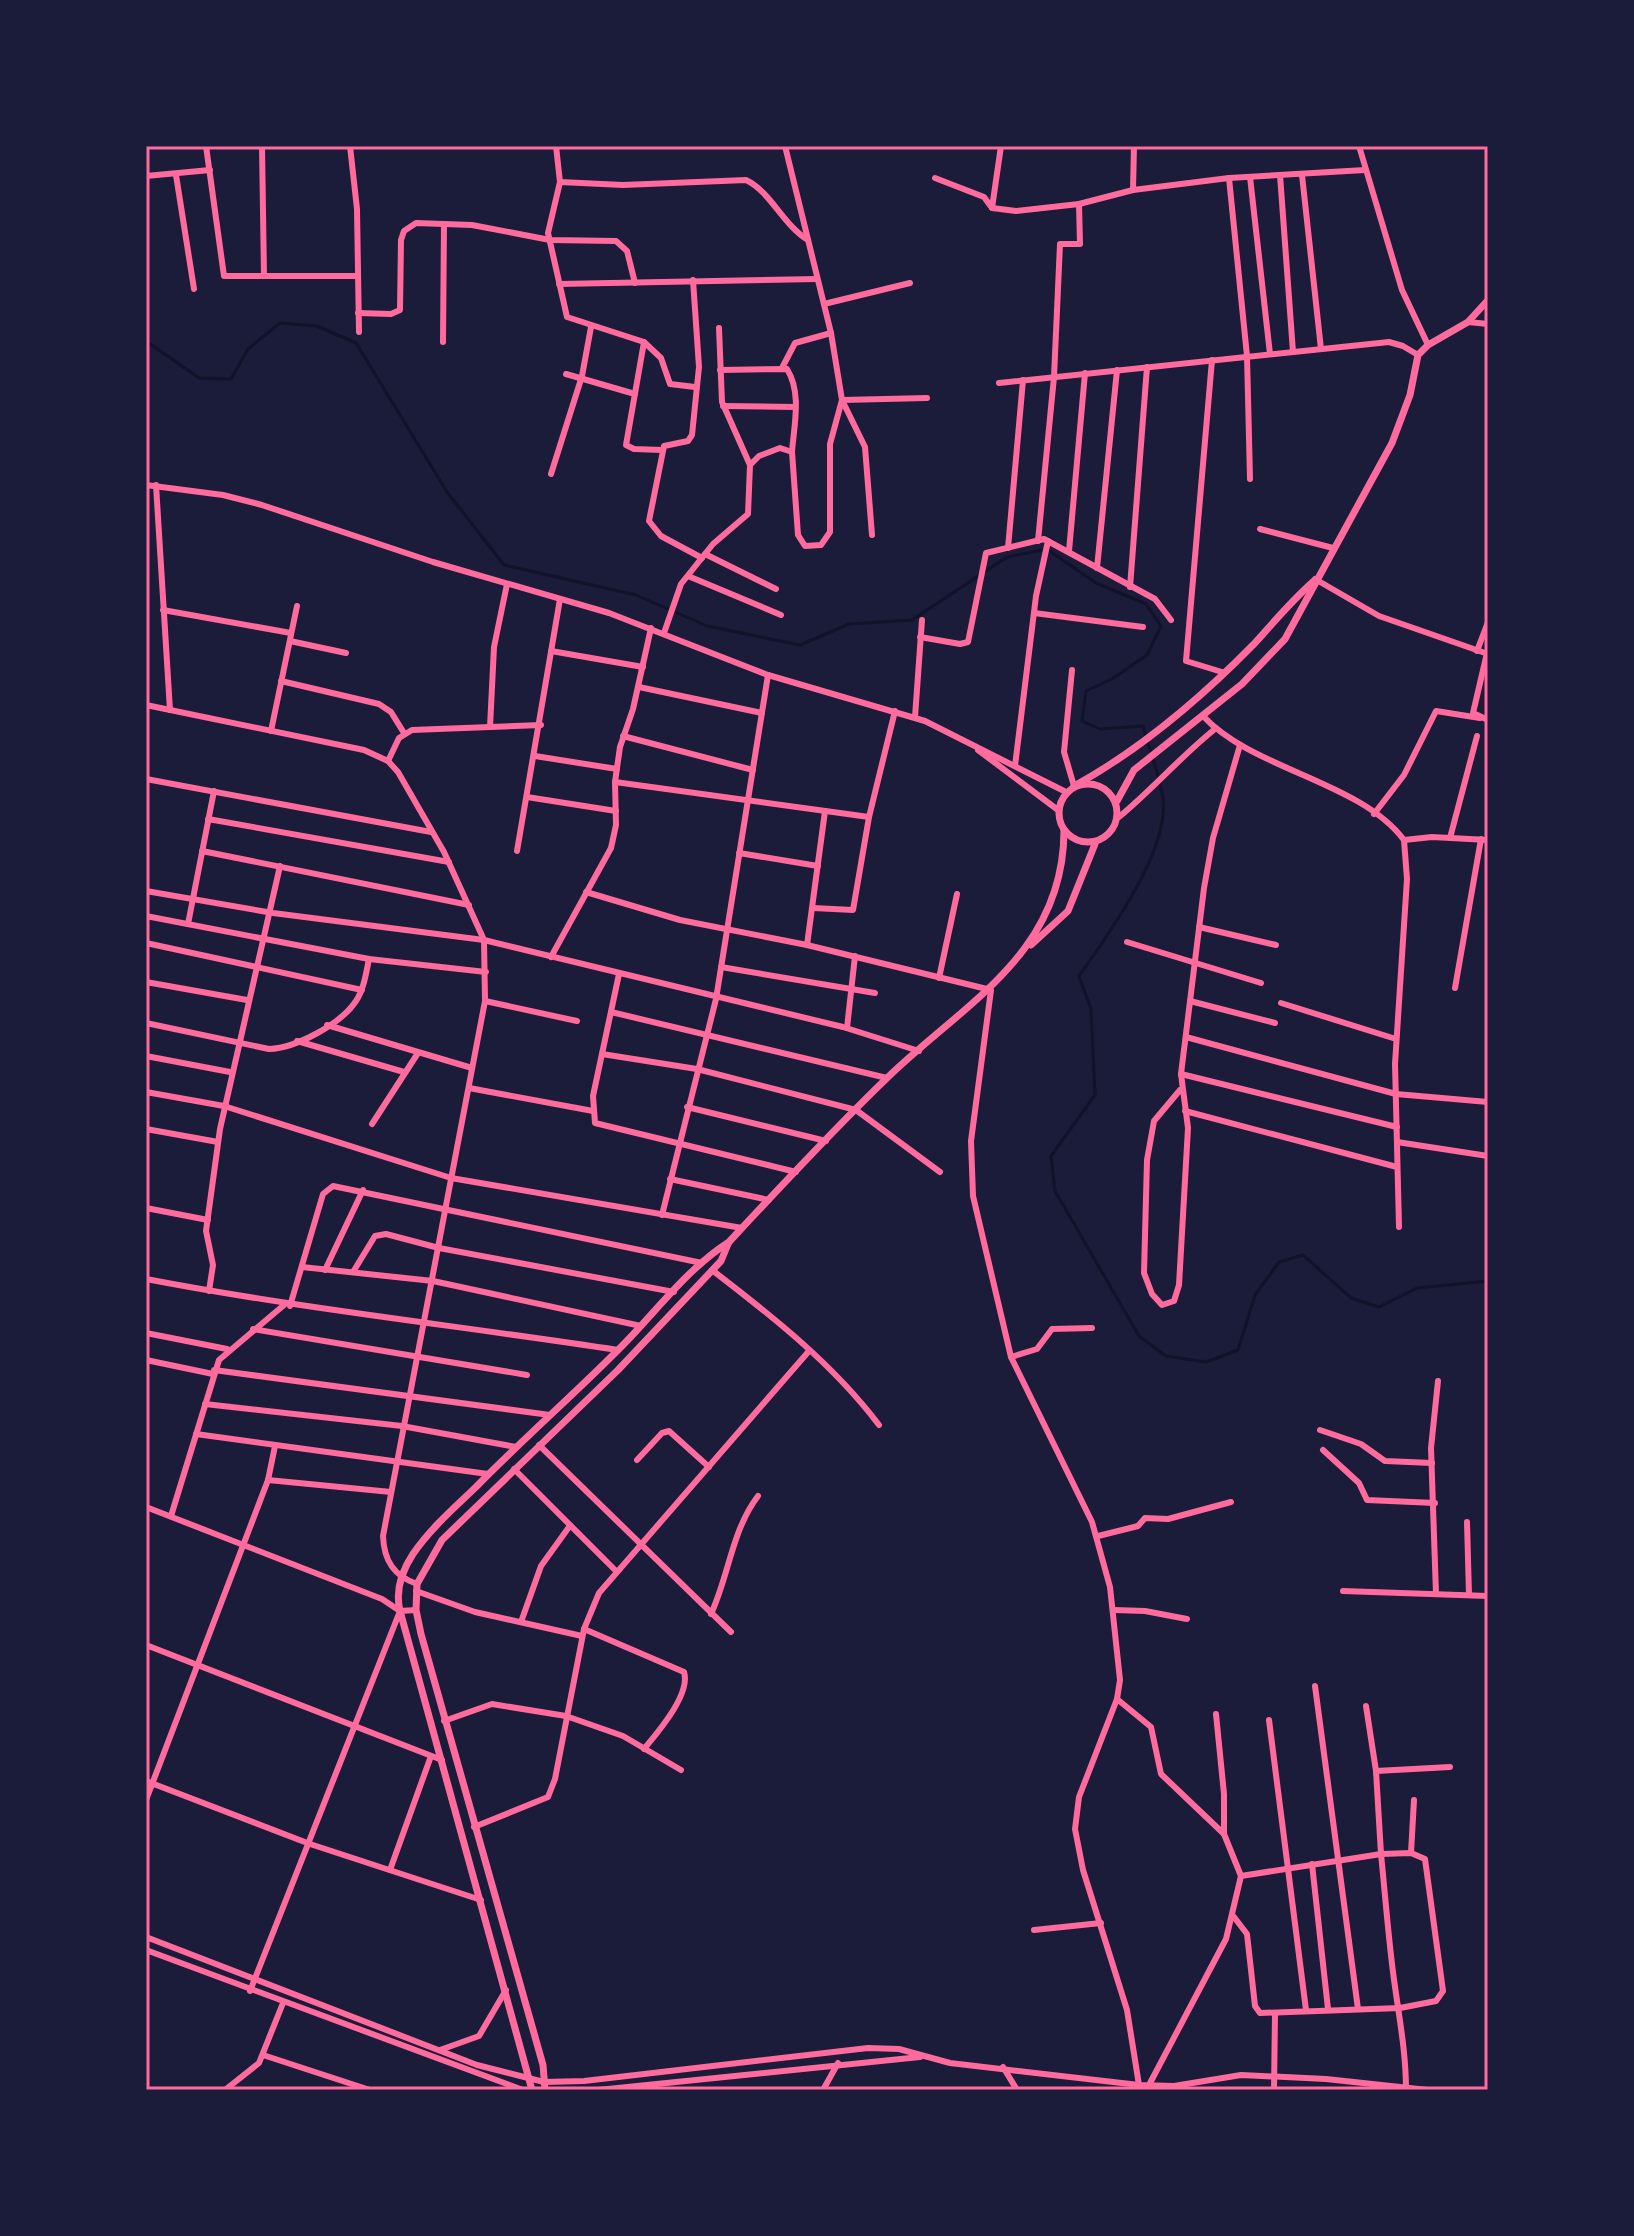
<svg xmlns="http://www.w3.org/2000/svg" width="1634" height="2236" viewBox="0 0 1634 2236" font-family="'Times New Roman',serif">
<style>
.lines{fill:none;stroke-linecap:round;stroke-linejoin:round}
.stream{stroke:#12122b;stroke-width:3}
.minor{stroke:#ff6b9d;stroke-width:6}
.tertiary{stroke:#ff6b9d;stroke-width:7}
.neatline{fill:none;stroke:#ff6b9d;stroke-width:3}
</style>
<rect width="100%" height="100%" fill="#1b1b3a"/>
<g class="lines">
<path class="stream" d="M146,341L199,378L231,379L248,349L280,323L317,326L356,343L447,492L504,565L636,595L707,626L800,645L849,624L912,620L1007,557L1047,549L1096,583L1146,604L1161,626L1147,655L1112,679L1086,691L1082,721L1100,729L1143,726C1149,749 1159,774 1163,798C1170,850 1108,935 1079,976L1091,1009L1095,1095L1051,1156L1055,1191L1139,1336L1166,1356L1206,1362L1238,1350L1255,1295L1279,1262L1303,1255L1351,1298L1379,1307L1417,1288L1488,1281"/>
<g class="minor">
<polyline points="206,146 224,276 358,276"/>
<polyline points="262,146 264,276"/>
<polyline points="350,146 357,209 359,332"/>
<polyline points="556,146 560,182 548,233 567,317 644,342 661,358 670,384 695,387"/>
<polyline points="785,146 831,333 842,400 865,447 872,535"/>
<polyline points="1359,146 1402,290 1428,345"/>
<polyline points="176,175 194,289"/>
<polyline points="1280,175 1293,352"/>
<polyline points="1302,175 1321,349"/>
<polyline points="146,176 210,170"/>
<polyline points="1250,177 1270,354"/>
<polyline points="935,178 984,197 992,208 1016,211 1079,204 1133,190 1229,178 1365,170"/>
<polyline points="1229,178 1247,356 1250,479"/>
<path d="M560,182L623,185L746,180C771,192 783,225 808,240"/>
<polyline points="1133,190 1134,146"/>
<polyline points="992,208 1001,146"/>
<polyline points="693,280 699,367 692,435 688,441 664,446 649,521 661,536 702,558"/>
<polyline points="559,284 817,279"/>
<polyline points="824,304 910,283"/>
<polyline points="358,313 391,314 400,310 401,240 404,231 416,223 472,225 550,240 616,241 627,251 635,283"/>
<polyline points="1468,322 1488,324"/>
<polyline points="719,328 722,402 750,465"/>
<polyline points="443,342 444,224"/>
<polyline points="644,342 626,445 634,449 662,450"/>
<polyline points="1212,360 1186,661 1222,672"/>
<polyline points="782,368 795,343 831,333"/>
<path d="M720,370L787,369C802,393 794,425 792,452"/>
<polyline points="566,374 635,394"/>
<polyline points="999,383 1389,342 1403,346 1418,355"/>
<polyline points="723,406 795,407"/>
<polyline points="551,474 582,376 591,327"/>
<polyline points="146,485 223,495 262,505 433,562 609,613 768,675 925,721 1066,792"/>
<polyline points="156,485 170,710"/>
<polyline points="1260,529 1333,548"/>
<polyline points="1038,541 1054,377 1060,244 1080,244 1079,204"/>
<polyline points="1008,548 1023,380"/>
<polyline points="1069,551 1085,373"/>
<polyline points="705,554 776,589"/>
<polyline points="1097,568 1117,370"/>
<polyline points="688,576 781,615"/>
<polyline points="1315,579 1379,616 1488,654"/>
<polyline points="1130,587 1147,367"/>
<polyline points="163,610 291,633"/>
<polyline points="1034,613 1143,627"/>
<polyline points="664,633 681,584 713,544 748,514 750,465 759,456 780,448 792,452 798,535 805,546 821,545 830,532 830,444 842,400 927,398"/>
<polyline points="920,637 960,644 968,642 986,553 1044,539 1155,599 1171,620"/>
<polyline points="290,641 346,653"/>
<polyline points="551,651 643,667"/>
<polyline points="1477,651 1488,622"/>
<polyline points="1487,653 1473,713 1488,720"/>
<polyline points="1072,670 1064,752 1074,786"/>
<polyline points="281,681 379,704 391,712 404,733"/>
<polyline points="639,687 762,713"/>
<path d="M146,705L364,750L388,761L398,772L444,852L484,940L485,1001L383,1536C384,1561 394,1576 417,1584"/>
<path d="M1203,716C1253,770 1360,781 1404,840L1407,879L1395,1064L1399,1227"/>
<polyline points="915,717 922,620"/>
<polyline points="490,727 494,647 507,584"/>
<polyline points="271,731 297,606"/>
<polyline points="623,736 753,770"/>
<polyline points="978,750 1058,810"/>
<polyline points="535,756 617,769"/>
<polyline points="388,761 399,738 412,730 541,725"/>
<polyline points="1015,766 1036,596 1048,541"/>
<polyline points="146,779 431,832"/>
<polyline points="615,782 869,817"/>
<polyline points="527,797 616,811"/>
<polyline points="1374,814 1404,775 1436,711 1480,718"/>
<path d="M1119,817C1153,789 1181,756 1215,729"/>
<polyline points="208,819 449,862"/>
<polyline points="1450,838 1477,736"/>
<polyline points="1404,840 1432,837 1488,840"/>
<polyline points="202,851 469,905"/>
<polyline points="517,851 560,599"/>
<polyline points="739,853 818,866"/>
<polyline points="146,891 273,913 484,940 843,1027 919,1051"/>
<polyline points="586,892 680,920 807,945 991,990 971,1141 973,1196 1011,1357 1092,1522 1110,1587 1120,1680 1117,1699 1079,1797 1075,1829 1083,1870 1127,2010 1139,2085"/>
<polyline points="813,908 853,910 869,817 895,711"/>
<polyline points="146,916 369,959 486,972"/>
<polyline points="188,924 214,791"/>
<polyline points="1199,927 1276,945"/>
<polyline points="1127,942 1261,983"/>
<polyline points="146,943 362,990"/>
<polyline points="807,945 825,811"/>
<polyline points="551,957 611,848 616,825 615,782 620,747 633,709 651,628"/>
<polyline points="721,967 875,993"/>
<polyline points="619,974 593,1096 595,1123 796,1172"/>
<polyline points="939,978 957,894"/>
<polyline points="146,982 247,1000"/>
<polyline points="1455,988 1481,839"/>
<polyline points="485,1001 577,1021"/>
<polyline points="1190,1001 1275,1023"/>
<polyline points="1281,1003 1396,1039"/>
<polyline points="611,1012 887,1078"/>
<path d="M146,1023L269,1049C296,1048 341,1024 356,1001C364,989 366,973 369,959"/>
<polyline points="327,1025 472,1068"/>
<polyline points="847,1028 855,956"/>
<polyline points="1186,1037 1396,1094 1488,1102"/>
<polyline points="297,1041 404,1072"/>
<polyline points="602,1054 697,1069 856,1110 940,1172"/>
<polyline points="146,1056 230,1072"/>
<polyline points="1181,1074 1397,1127"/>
<polyline points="469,1088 593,1111"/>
<polyline points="1180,1090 1154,1121 1147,1160 1144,1273 1152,1294 1162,1305 1174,1301 1179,1285 1188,1128 1181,1074 1204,888 1213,838 1240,745"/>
<polyline points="146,1092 224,1106 451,1178 742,1228"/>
<polyline points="687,1107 826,1141"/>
<polyline points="1185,1111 1397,1167"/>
<polyline points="372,1124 418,1053"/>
<polyline points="146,1129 218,1142"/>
<polyline points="1397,1142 1488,1156"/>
<polyline points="670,1179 769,1200"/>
<polyline points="146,1208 208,1220"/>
<polyline points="662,1215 716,999 768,675"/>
<polyline points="302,1267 433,1281 641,1326"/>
<polyline points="325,1270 363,1190"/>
<path d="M712,1270C772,1316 833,1364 879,1425"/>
<polyline points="353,1272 375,1236 386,1234 439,1248 674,1292"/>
<path d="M146,1279C303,1309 461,1326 618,1350"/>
<polyline points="209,1291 213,1265 206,1231 220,1129 280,866"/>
<polyline points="290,1306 323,1194 333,1186 702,1263"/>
<polyline points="253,1329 527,1375"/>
<polyline points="146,1333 227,1349"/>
<polyline points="1011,1357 1037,1349 1052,1329 1092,1328"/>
<polyline points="146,1360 213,1374"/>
<polyline points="214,1370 550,1415"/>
<polyline points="205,1404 402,1426 516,1447"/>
<polyline points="1320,1430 1361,1444 1385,1461 1432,1463"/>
<polyline points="196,1434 488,1474"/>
<polyline points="539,1445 731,1632"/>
<polyline points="1323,1450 1359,1483 1367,1500 1435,1503"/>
<polyline points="637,1460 662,1433 669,1431 709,1467"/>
<polyline points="514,1469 616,1571"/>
<polyline points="268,1480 391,1492"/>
<polyline points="146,1507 382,1599 400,1611 416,1610"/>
<polyline points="171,1516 219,1360 284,1305"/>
<polyline points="1467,1522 1469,1595"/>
<polyline points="1098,1536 1138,1526 1145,1518 1168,1519 1231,1502"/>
<polyline points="416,1591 475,1612 582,1636"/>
<polyline points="1343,1591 1488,1596"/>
<polyline points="1436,1594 1431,1448 1438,1381"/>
<polyline points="1114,1610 1145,1611 1187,1619"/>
<path d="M711,1614C729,1575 732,1530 758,1496"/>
<polyline points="521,1622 541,1566 569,1527"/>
<path d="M584,1629L684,1672C691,1694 658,1732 644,1749"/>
<polyline points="146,1645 442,1760"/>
<polyline points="1315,1686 1358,2009"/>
<polyline points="1117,1699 1151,1727 1161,1774 1224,1834 1241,1876"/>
<polyline points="1216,1714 1224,1794 1224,1834"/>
<polyline points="1269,1720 1306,2010"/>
<polyline points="444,1721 492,1704 566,1716 623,1736 681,1770"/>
<polyline points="1376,1771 1450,1767"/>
<polyline points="146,1781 310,1844 481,1900"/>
<polyline points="146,1800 268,1480 275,1446"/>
<polyline points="474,1827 548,1797 555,1779 584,1629 599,1593 809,1351"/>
<polyline points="1411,1853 1414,1800"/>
<polyline points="1312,1864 1328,2009"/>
<polyline points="390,1870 431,1756"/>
<path d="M1234,1917L1247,1934L1255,2006L1260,2013L1400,2008L1436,2001L1443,1991L1425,1859L1411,1853L1381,1854C1385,1893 1388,1933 1393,1972C1398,2012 1406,2049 1406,2090"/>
<polyline points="1034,1930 1101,1923"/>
<polyline points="146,1937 477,2065 544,2082 584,2081 868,2048 899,2049 950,2063 1139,2085 1174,2086 1241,2075 1326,2079 1428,2090"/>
<polyline points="146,1950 523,2090"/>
<polyline points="250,1991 400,1611"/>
<polyline points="440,2050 479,2036 506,1990"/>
<polyline points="263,2055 370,2090"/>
<polyline points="1003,2067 1017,2090"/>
<polyline points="1149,2085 1226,1939 1241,1876 1381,1854 1376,1771 1366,1706"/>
<polyline points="225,2090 259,2063 283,2003"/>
<polyline points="598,2090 920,2057"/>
<polyline points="823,2090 838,2063"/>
<polyline points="1274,2090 1275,2013"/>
</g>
<g class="tertiary">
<circle cx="1088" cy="813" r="29"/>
<path d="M1074,786C1140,750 1201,698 1254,644C1274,622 1292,600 1314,581"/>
<polyline points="1117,801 1134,770 1242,684 1285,639 1392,443 1410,395 1418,355 1428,345 1468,322 1488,300"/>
<polyline points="1031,945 1068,911 1095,844"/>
<path d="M532,2090L400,1611C395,1590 401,1572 413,1554C430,1529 454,1508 476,1487C521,1441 570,1398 616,1352C653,1316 685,1270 729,1242C780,1187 832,1131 886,1079C964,1003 1064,954 1064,830"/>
<polyline points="545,2090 543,2065 421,1634 416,1610 417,1584 442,1540 618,1370 721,1261 728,1244"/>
</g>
</g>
<rect width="1634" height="2236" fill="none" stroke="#1b1b3a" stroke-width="296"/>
<rect x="148" y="148" width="1338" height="1940" class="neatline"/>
</svg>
